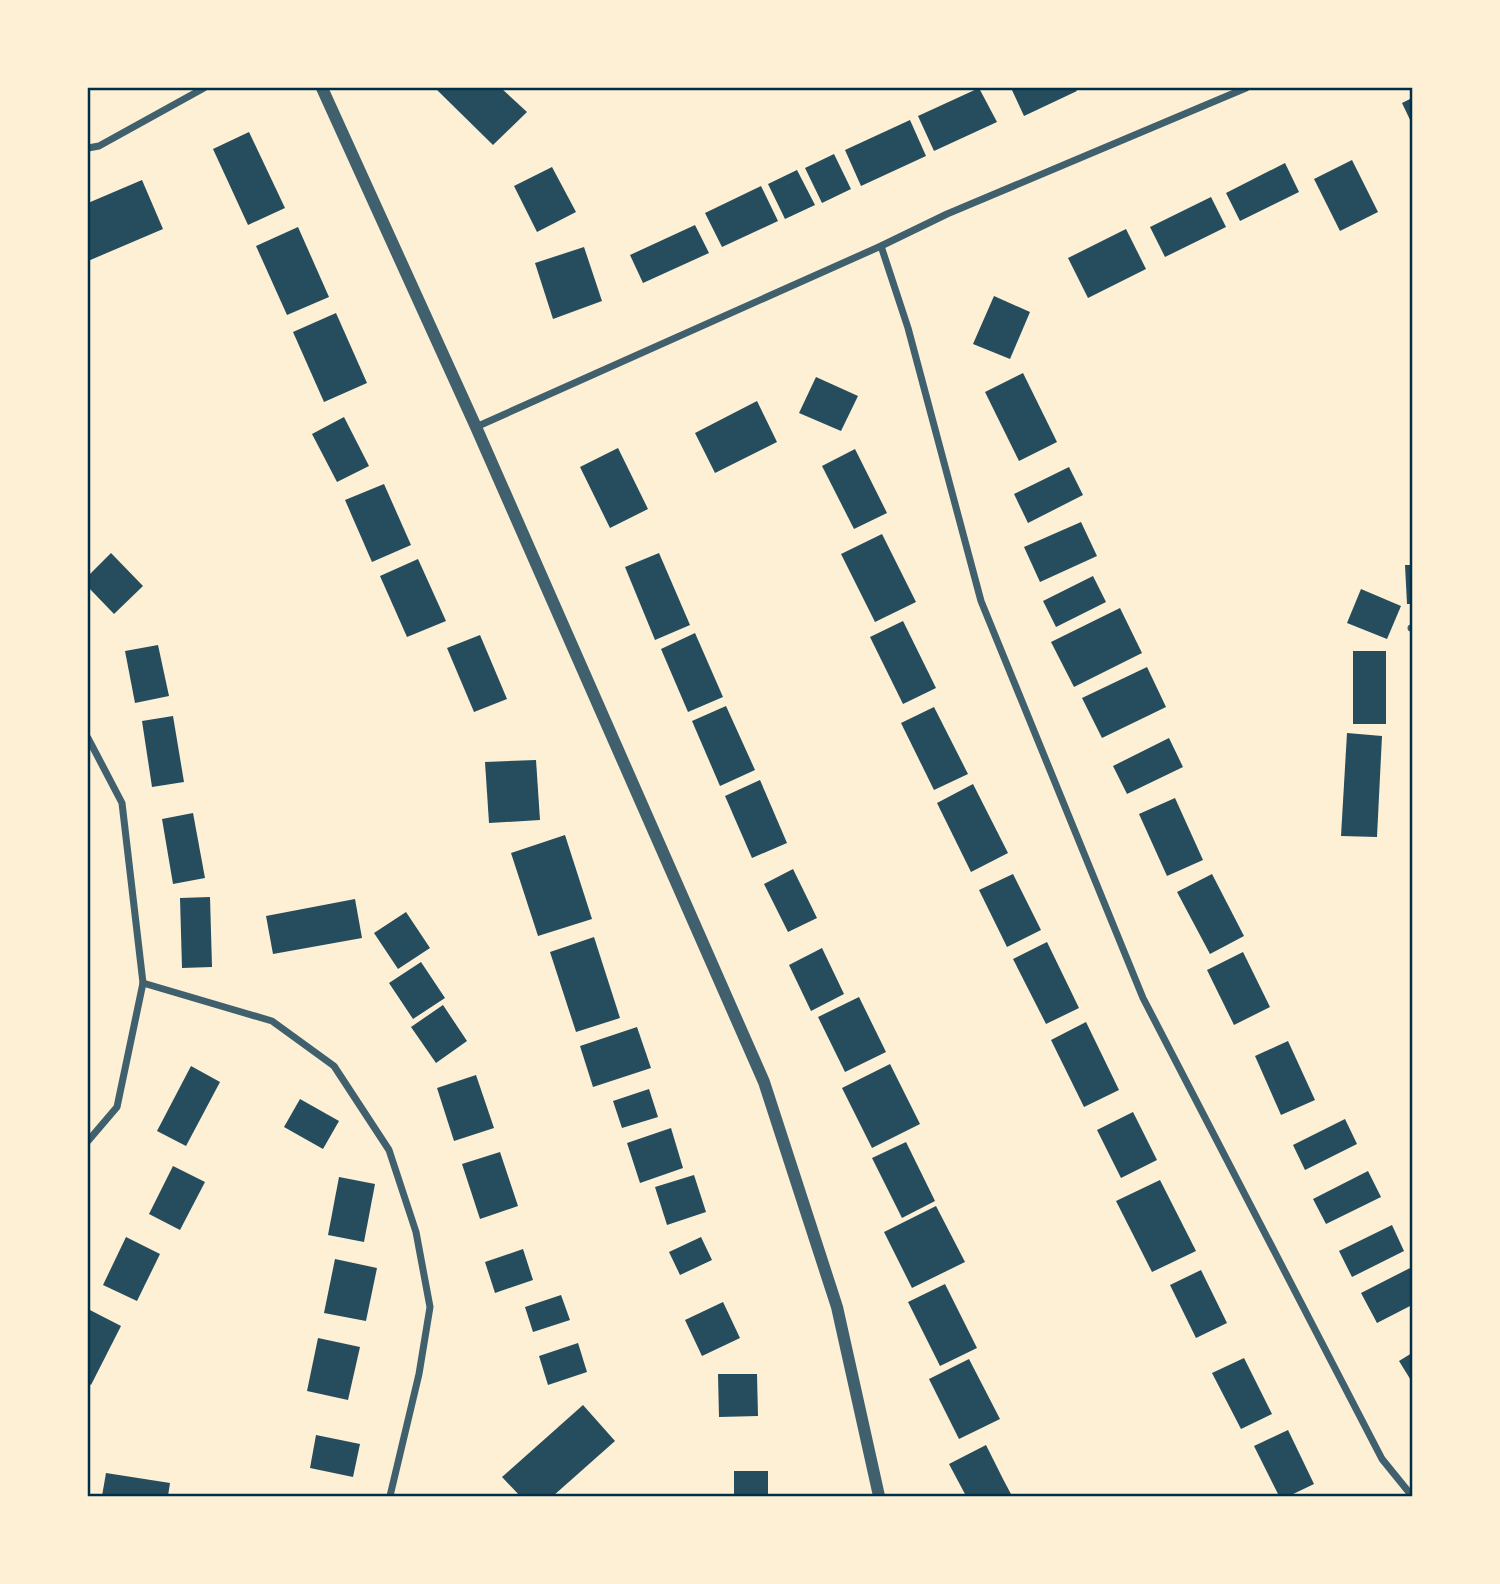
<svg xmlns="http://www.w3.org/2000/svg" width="1500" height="1584" viewBox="0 0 1500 1584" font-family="'Source Sans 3',sans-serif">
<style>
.building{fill:#264d5e}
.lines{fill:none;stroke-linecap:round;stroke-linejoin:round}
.minor{stroke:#3f606c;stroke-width:7}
.tertiary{stroke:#3f606c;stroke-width:12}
.neatline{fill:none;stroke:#003049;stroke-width:2.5}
</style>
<rect width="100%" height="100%" fill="#fdf0d5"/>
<g class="building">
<polygon points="435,88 501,88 527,112 493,145"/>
<polygon points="979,88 997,122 934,151 918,116"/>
<polygon points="1011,88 1075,88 1077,91 1024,116"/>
<polygon points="1412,98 1412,124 1402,103"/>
<polygon points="910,120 926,156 861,186 845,150"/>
<polygon points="249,132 285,208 248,225 213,149"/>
<polygon points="834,154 851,189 822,203 805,168"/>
<polygon points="1352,160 1378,212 1340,231 1314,179"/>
<polygon points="1285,163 1299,192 1240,221 1226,193"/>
<polygon points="552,167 576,212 537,232 514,186"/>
<polygon points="797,170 815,205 785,219 768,184"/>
<polygon points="142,180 163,229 88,261 88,203"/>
<polygon points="761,186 778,221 722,247 705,213"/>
<polygon points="1211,197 1226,227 1165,257 1150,227"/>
<polygon points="695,225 709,253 643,283 630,255"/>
<polygon points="298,227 329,297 287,315 256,246"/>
<polygon points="1126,229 1146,269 1088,298 1068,258"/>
<polygon points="584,247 602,301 553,319 535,263"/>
<polygon points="994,296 1030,312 1010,359 973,344"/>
<polygon points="336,313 367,383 324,402 293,332"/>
<polygon points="1023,373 1057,442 1019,461 985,392"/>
<polygon points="816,377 858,396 841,431 799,413"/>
<polygon points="757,401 777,442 715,473 695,433"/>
<polygon points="344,417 369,466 337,482 312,434"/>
<polygon points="618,448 648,509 610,528 580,467"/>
<polygon points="855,449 887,513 854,529 822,466"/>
<polygon points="1069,467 1083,495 1028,523 1014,494"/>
<polygon points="384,484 411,545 372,562 345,500"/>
<polygon points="1081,522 1097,556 1040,582 1024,547"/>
<polygon points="882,534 916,602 875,622 841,554"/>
<polygon points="111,553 143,586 114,614 88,587 88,576"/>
<polygon points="659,553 690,625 655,640 625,567"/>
<polygon points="418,559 446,621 407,637 380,576"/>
<polygon points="1405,565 1412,565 1412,604 1407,604"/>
<polygon points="1093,576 1106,602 1056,627 1043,601"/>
<polygon points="1361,589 1401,606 1387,639 1347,623"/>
<polygon points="1120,608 1142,653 1074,687 1051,642"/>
<polygon points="903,621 936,688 903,704 870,637"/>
<polygon points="695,633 723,697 688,712 661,649"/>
<polygon points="480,635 507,699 474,712 447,648"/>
<polygon points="158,645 169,696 135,703 125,651"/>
<rect x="1353" y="651" width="33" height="73"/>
<polygon points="1147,667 1166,707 1102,738 1082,698"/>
<polygon points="726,706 755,770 720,786 692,721"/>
<polygon points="934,707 968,774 934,790 901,723"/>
<polygon points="173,716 184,782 152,787 142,721"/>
<polygon points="1347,733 1382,736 1377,837 1341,836"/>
<polygon points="1169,738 1183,767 1127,794 1113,766"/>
<polygon points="536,760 540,820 489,823 485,762"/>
<polygon points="760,780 787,843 752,858 725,796"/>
<polygon points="973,784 1008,853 971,872 937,803"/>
<polygon points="1175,798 1203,860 1167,876 1139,814"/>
<polygon points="193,813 205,878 173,884 162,819"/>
<polygon points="565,835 592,919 538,936 511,853"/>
<polygon points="793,869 817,918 788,932 764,884"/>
<polygon points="1013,874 1041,930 1007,947 979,890"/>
<polygon points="1212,874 1244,936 1210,954 1177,892"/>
<polygon points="210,897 212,967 182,968 180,898"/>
<polygon points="355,899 362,938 273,954 266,916"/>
<polygon points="406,912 430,948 398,969 374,933"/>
<polygon points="594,937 620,1018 576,1032 550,952"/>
<polygon points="1047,942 1079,1008 1046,1024 1013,959"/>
<polygon points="822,948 844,994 811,1011 789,965"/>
<polygon points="1243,952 1270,1007 1234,1025 1207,970"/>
<polygon points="421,962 445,998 413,1019 389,983"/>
<polygon points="859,997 886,1052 845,1072 818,1017"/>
<polygon points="443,1005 467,1041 436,1063 411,1027"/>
<polygon points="1086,1022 1119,1090 1084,1107 1051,1040"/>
<polygon points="637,1027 651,1068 593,1087 580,1046"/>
<polygon points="1288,1041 1315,1100 1281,1115 1255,1056"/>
<polygon points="890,1064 920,1124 872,1148 842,1088"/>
<polygon points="191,1066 220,1082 186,1146 157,1131"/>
<polygon points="476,1075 494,1128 454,1141 437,1088"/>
<polygon points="649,1089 658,1117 622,1128 613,1101"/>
<polygon points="300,1099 339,1121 323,1149 284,1127"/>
<polygon points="1133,1112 1157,1160 1121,1178 1097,1130"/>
<polygon points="1345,1119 1357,1144 1305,1170 1293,1145"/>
<polygon points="671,1128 683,1168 640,1183 627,1143"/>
<polygon points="906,1142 935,1201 902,1218 872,1158"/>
<polygon points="500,1152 518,1206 480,1219 462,1164"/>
<polygon points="173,1166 205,1182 180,1230 149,1214"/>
<polygon points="1368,1171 1381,1197 1326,1224 1313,1199"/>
<polygon points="694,1175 706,1212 667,1225 655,1187"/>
<polygon points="339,1177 375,1184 364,1242 328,1235"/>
<polygon points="1160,1180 1196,1251 1152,1272 1116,1201"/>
<polygon points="936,1206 965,1262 912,1288 884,1232"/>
<polygon points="1392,1225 1404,1251 1352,1277 1339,1251"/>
<polygon points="126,1237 160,1254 137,1301 103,1285"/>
<polygon points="701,1237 712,1260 680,1275 669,1252"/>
<polygon points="523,1249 533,1280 495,1293 485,1262"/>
<polygon points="335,1259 377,1268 366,1321 324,1313"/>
<polygon points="1412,1267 1412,1305 1377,1323 1361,1293"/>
<polygon points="1201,1270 1227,1323 1196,1338 1170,1285"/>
<polygon points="945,1284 977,1348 940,1366 908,1302"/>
<polygon points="561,1295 570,1320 533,1332 525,1307"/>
<polygon points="723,1302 740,1338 702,1356 685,1320"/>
<polygon points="88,1309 121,1326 91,1385 88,1383"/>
<polygon points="318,1338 360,1347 348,1400 307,1391"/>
<polygon points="578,1343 587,1372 548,1385 539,1356"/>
<polygon points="1412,1353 1412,1382 1399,1361"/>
<polygon points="1244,1358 1272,1414 1241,1429 1212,1373"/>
<polygon points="969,1359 1000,1419 959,1439 929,1379"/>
<polygon points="718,1374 757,1374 758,1416 719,1417"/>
<polygon points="583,1405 615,1441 553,1496 520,1496 502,1477"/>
<polygon points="1288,1430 1314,1484 1289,1496 1279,1496 1254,1446"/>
<polygon points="316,1435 360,1444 353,1477 310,1468"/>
<polygon points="986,1445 1003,1479 1012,1496 966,1496 949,1464"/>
<rect x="734" y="1471" width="34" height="25"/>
<polygon points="106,1473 170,1483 168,1496 102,1496"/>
</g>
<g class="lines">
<g class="minor">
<polyline points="88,148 99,146 204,88"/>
<polyline points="881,246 908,328 981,601 1143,998 1382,1459 1412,1496"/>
<polyline points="476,427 881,246 947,214 1246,88"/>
<polyline points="1411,628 1412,628"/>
<polyline points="88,738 122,803 143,983 117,1107 88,1141"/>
<polyline points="143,983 272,1021 334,1066 389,1150 416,1232 430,1307 419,1374 390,1496"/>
</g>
<polyline class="tertiary" points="322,88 476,427 764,1082 837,1307 879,1496"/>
</g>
<rect width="1500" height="1584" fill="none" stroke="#fdf0d5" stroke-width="178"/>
<rect x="89" y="89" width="1322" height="1406" class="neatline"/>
</svg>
